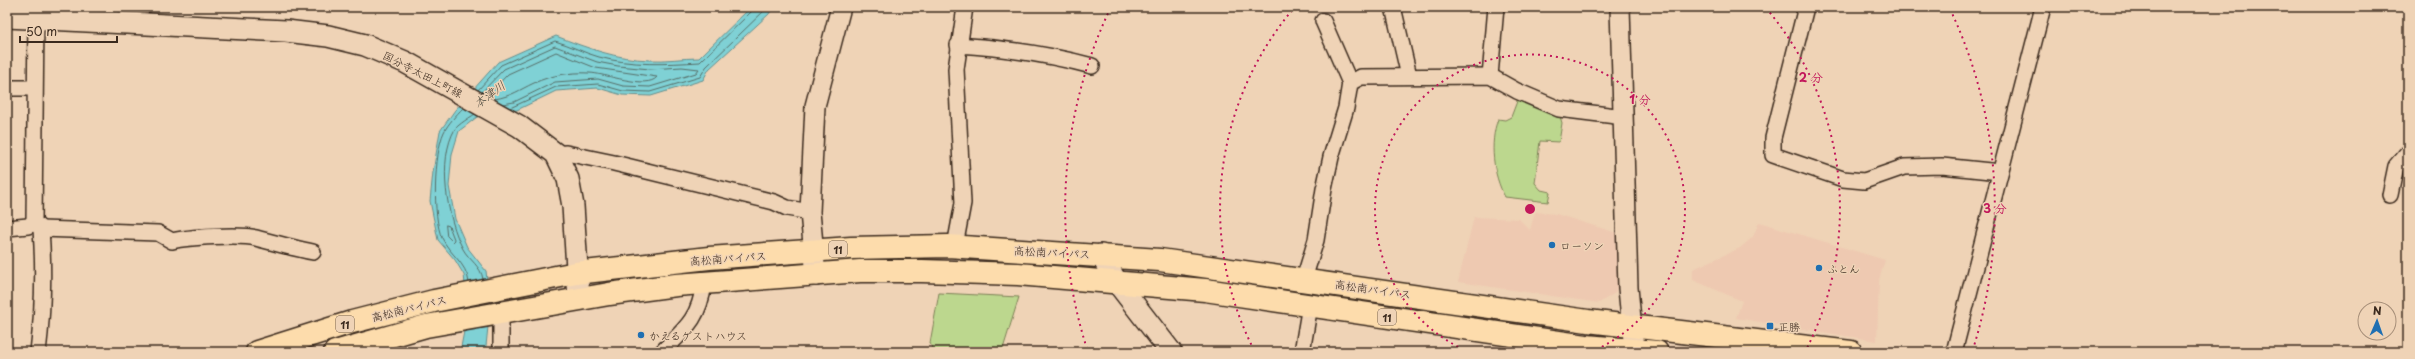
<svg xmlns="http://www.w3.org/2000/svg" width="2415" height="359" viewBox="0 0 2415 359" font-family="'Playpen Sans','Klee One',sans-serif">
<style>
.built{fill:#eec9b1}
.green{fill:#bcd78e;stroke:#7c8056}
.water{fill:#7fd1d5;stroke:#648e8c}
.lines{fill:none;stroke-linecap:round;stroke-linejoin:round}
.shore{stroke:#566d67;stroke-width:1}
.minor-casing{stroke:#3b2a1e;stroke-width:18}
.tertiary-casing{stroke:#3b2a1e;stroke-width:22}
.secondary-casing{stroke:#3b2a1e;stroke-width:24}
.trunk-casing{stroke:#3b2a1e;stroke-width:25}
.minor{stroke:#efd3b6;stroke-width:15}
.tertiary{stroke:#efd3b6;stroke-width:19}
.secondary{stroke:#efd3b6;stroke-width:21}
.trunk{stroke:#fddcac;stroke-width:22}
.ring{fill:none;stroke:#c2185b;stroke-width:2;stroke-dasharray:2 4}
.poi-dot{fill:#1f6fb2;stroke:#efd3b6;stroke-width:1.5}
.labels{text-anchor:middle;dominant-baseline:central;stroke-width:3;stroke-linejoin:round;paint-order:stroke}
.shield{fill:#efd3b6;stroke:#715d4c;stroke-width:1}
.shield-label{font-size:10px;font-weight:bold;fill:#3b2a1e}
.street-label{font-size:11px;fill:#3b2a1e;stroke:#efd3b6}
.poi-label{font-size:11px;fill:#3b2a1e;stroke:#efd3b6;text-anchor:start}
.water-label{font-size:12px;font-style:italic;fill:#454339;stroke:#efd3b6}
.centre{fill:#c2185b;stroke:#efd3b6;stroke-width:2}
.ring-label{font-size:12px;text-anchor:middle;font-weight:bold;fill:#c2185b;stroke:#efd3b6;stroke-width:3;stroke-linejoin:round;paint-order:stroke}
</style>
<rect width="100%" height="100%" fill="#efd3b6"/>
<filter id="ink" filterUnits="userSpaceOnUse"><feTurbulence type="fractalNoise" baseFrequency=".025" numOctaves="2"/><feDisplacementMap in="SourceGraphic" scale="8" xChannelSelector="R" yChannelSelector="G"/><feConvolveMatrix kernelMatrix="1 2 1 2 8 2 1 2 1" color-interpolation-filters="sRGB"/></filter>
<g filter="url(#ink)">
<g class="built">
<polygon points="1535,212 1556,214 1620,234 1622,275 1615,293 1599,303 1458,282 1474,217 1519,219 1530,230"/>
<polygon points="1759,222 1885,260 1879,280 1877,341 1736,318 1742,301 1693,280 1693,269 1740,248 1753,237"/>
</g>
<g class="green">
<path d="M1519,96L1559,113L1562,123L1559,142L1540,141L1535,183L1541,190L1550,192L1548,202L1505,197C1493,175 1489,143 1498,119L1505,120L1511,117Z"/>
<polygon points="939,293 1019,297 1002,352 934,352 930,343"/>
</g>
<path class="water" d="M751,7H773L769,14L709,69L703,80L651,96L622,95L598,88L556,91L517,110L477,117L459,131L452,154L449,186L455,219L467,247L486,271L490,307L486,346L483,352H460L468,311L464,275L455,260L438,240L430,201L433,172L440,131L455,110L498,62L556,36C587,48 616,59 650,60C666,61 682,58 699,58Z"/>
<g class="lines">
<g class="shore">
<path d="M478,90L501,65L555,41C570,45 584,53 599,57C631,66 667,64 700,62L751,12L753,7"/>
<polyline points="482,92 504,69 555,46 597,62 618,66 650,69 682,67 699,69 696,73 650,87 623,86 598,79 555,82 514,102 503,104"/>
<path d="M488,95L508,74L556,52L596,68L657,77C647,90 604,73 589,73C570,72 552,75 534,83C519,90 512,96 495,99"/>
<path d="M463,108C456,115 448,124 444,132C434,153 432,217 442,238C450,255 466,262 469,282"/>
<polyline points="510,108 556,87 598,84 623,91 650,92 700,77 706,67 768,7"/>
<path d="M475,114C469,118 459,124 455,129C437,160 447,219 463,249C469,260 481,266 483,279"/>
<polygon points="446,225 449,226 454,239 453,242 447,236"/>
</g>
<defs>
<g id="minor">
<polyline points="1393,7 1409,76"/>
<polyline points="1806,7 1773,138 1773,155 1843,179 1864,181 1904,167 1942,166 2000,172"/>
<path d="M36,18L34,222L41,229C44,270 43,311 38,352"/>
<polyline points="1323,21 1350,83"/>
<path d="M958,45C1004,48 1047,54 1092,66"/>
<polyline points="1490,76 1496,7"/>
<polyline points="7,88 34,88"/>
<polyline points="556,154 566,153 614,163 774,202 787,208 810,212"/>
<polyline points="2390,195 2396,166 2408,152"/>
<polyline points="7,228 28,226 34,222"/>
<path d="M41,229L158,233L172,241C187,237 242,234 256,238C275,243 293,248 313,252"/>
<polyline points="955,246 963,203 956,69 965,7"/>
<polyline points="1304,279 1316,240 1324,189 1331,157 1346,108 1350,83 1361,77 1490,76 1517,91 1559,109 1624,117"/>
<polyline points="501,352 501,313"/>
<path d="M662,352C686,328 699,319 704,284"/>
<polyline points="1302,352 1310,305"/>
<polyline points="1954,352 2043,7"/>
</g>
<g id="tertiary">
<polyline points="1620,7 1628,288 1634,350"/>
<polyline points="816,276 810,212 815,106 841,7"/>
</g>
<g id="secondary">
<polyline points="7,17 286,31 328,36 365,45 405,62 519,126 556,154 568,179 573,206 579,299"/>
<polyline points="1101,255 1116,281 1171,352"/>
</g>
<g id="trunk">
<polyline points="257,352 352,322 434,301 576,273 709,258 851,248 948,246 1160,260 1588,321 1851,352"/>
<polyline points="335,352 426,326 609,294 676,285 860,271 922,271 1018,274 1205,290 1586,346 1657,352"/>
</g>
</defs>
<use href="#minor" class="minor-casing"/>
<use href="#tertiary" class="tertiary-casing"/>
<use href="#secondary" class="secondary-casing"/>
<use href="#trunk" class="trunk-casing"/>
<use href="#minor" class="minor"/>
<use href="#tertiary" class="tertiary"/>
<use href="#secondary" class="secondary"/>
<use href="#trunk" class="trunk"/>
</g>
</g>
<g class="ring">
<path d="M1469 352A155 155 0 1 1 1591 352"/>
<path d="M1254 350A310 310 0 0 1 1294 8M1766 8A310 310 0 0 1 1806 350"/>
<path d="M1087 349A465 465 0 0 1 1110 9M1950 9A465 465 0 0 1 1973 349"/>
</g>
<g class="poi-dot">
<circle cx="1552" cy="245" r="4"/>
<circle cx="1819" cy="268" r="4"/>
<rect x="1766" y="322" width="8" height="8" rx="2"/>
<circle cx="641" cy="335" r="4"/>
</g>
<g class="labels">
<g class="shield">
<rect x="829" y="241" width="18" height="16" rx="3"/>
<rect x="1378" y="309" width="18" height="16" rx="3"/>
<rect x="336" y="316" width="18" height="16" rx="3"/>
</g>
<g class="shield-label">
<text x="838" y="249">11</text>
<text x="1387" y="317">11</text>
<text x="345" y="324">11</text>
</g>
<g class="street-label">
<text transform="translate(423 74) rotate(27)">国分寺太田上町線</text>
<text transform="translate(1052 252) rotate(3)">高松南バイパス</text>
<text transform="translate(728 258) rotate(-4)">高松南バイパス</text>
<text transform="translate(1373 289) rotate(8)">高松南バイパス</text>
<text transform="translate(409 308) rotate(-14)">高松南バイパス</text>
</g>
<g class="poi-label">
<text x="1560" y="245">ローソン</text>
<text x="1827" y="268">ふとん</text>
<text x="1778" y="326">正勝</text>
<text x="649" y="335">かえるゲストハウス</text>
</g>
<g class="water-label">
<text transform="translate(489 94) rotate(-37)">本津川</text>
</g>
</g>
<circle cx="1530" cy="209" r="6" class="centre"/>
<g class="ring-label">
<text x="1811" y="82">2 分</text>
<text x="1640" y="104">1 分</text>
<text x="1995" y="213">3 分</text>
</g>
<rect width="2415" height="359" fill="none" stroke="#efd3b6" stroke-width="24"/>
<rect x="12" y="12" width="2391" height="335" fill="none" stroke="#3b2a1e" stroke-width="1.5" filter="url(#ink)"/>
<g transform="translate(2377 321) rotate(2)"><circle r="19" fill="#efd3b6" stroke="#a78f79"/>
<path d="M0-3L7 15L0 10L-7 15Z" fill="#1f6fb2"/>
<text y="-6" font-size="11" font-weight="bold" text-anchor="middle" fill="#3b2a1e">N</text>
</g>
<path d="M20 36v6h97v-6" fill="none" stroke="#3b2a1e" stroke-width="2"/>
<text x="26" y="36" font-size="12" fill="#3b2a1e" stroke="#efd3b6" stroke-width="3" paint-order="stroke">50 m</text>
</svg>
